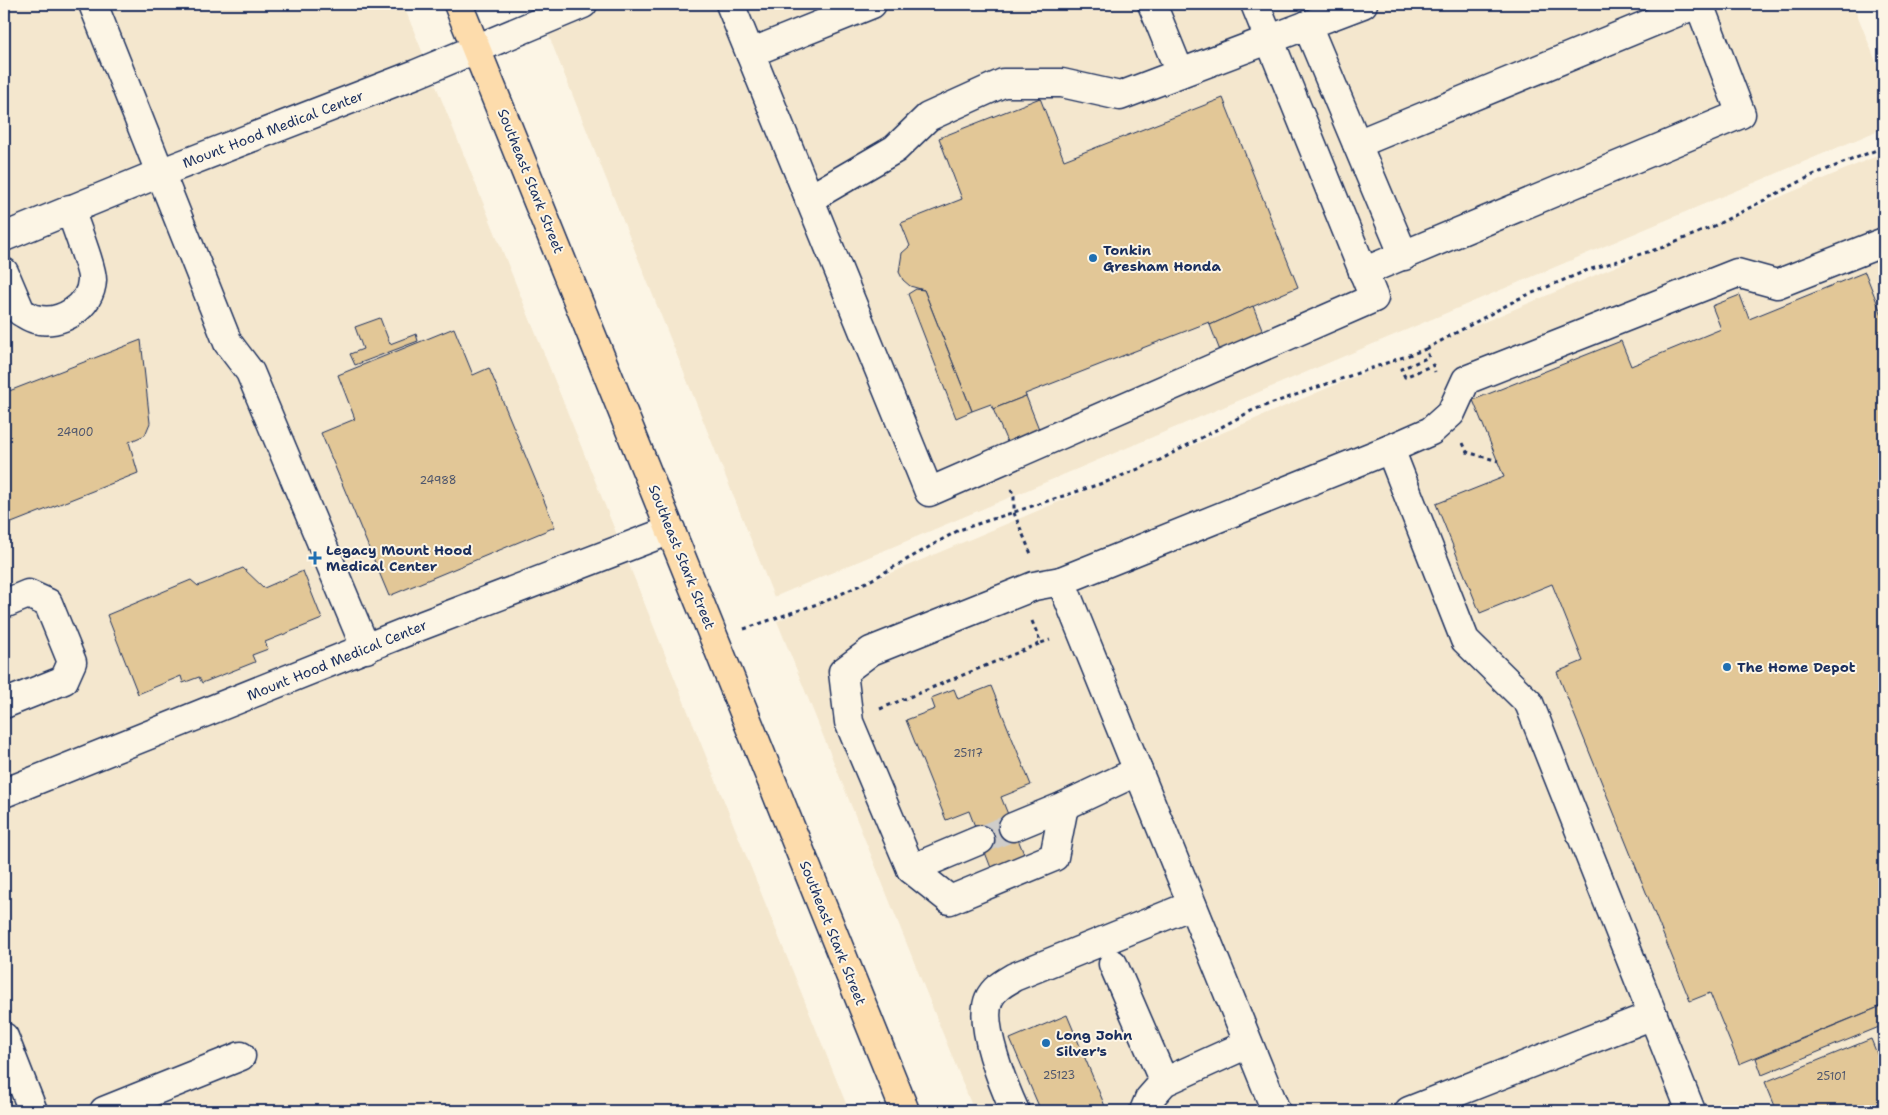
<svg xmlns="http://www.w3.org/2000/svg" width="1888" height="1115" viewBox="0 0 1888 1115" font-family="'Shantell Sans',sans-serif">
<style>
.built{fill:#f4e7ce}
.building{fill:#e2c797;stroke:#1b2f5e}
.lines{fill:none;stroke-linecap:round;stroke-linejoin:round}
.minor-tunnel{stroke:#cfcdca;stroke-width:28;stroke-dasharray:28 14;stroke-linecap:butt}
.minor-casing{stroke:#1b2f5e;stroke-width:31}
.major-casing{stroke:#1b2f5e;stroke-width:31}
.path{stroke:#1b2f5e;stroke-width:3;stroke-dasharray:4 4;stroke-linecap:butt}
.minor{stroke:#fcf5e5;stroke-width:28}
.major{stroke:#fddcac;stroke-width:28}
.poi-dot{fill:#1f6fb2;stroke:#fcf5e5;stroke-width:2}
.labels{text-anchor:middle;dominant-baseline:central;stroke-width:4;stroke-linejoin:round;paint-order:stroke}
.number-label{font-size:11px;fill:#4d556c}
.street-label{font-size:14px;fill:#1b2f5e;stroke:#fcf5e5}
.poi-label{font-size:14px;font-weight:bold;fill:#1b2f5e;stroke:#fcf5e5;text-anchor:start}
</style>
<rect width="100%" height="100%" fill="#fcf5e5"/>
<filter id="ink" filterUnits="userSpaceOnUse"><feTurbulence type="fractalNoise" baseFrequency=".02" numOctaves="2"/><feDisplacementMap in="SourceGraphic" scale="10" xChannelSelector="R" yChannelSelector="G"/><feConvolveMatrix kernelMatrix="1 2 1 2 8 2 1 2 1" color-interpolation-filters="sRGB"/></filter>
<g filter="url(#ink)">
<g class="built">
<polygon points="4,4 403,4 849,1111 4,1111"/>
<polygon points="536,4 1853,4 1884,82 1884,128 774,597"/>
<polygon points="1884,153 1884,1111 974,1111 777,621"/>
</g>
<g class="building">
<polygon points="1040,98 1064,160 1223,98 1298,287 1210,325 1209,322 1025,394 1026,396 993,409 991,404 972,411 924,290 910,286 903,280 899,272 902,253 910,246 901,223 962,199 939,138"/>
<polygon points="1865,272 1884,320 1884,1005 1739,1064 1710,993 1690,1001 1557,672 1583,661 1552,584 1480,613 1436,504 1504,477 1473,400 1621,341 1631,366 1721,329 1712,306 1740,295 1749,319"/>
<polygon points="916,289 924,290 972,411 956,418 908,294"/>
<polygon points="1253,306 1266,339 1222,356 1210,325"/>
<polygon points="380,318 390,344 416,334 418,341 355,365 350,354 363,349 355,327"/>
<polygon points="454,328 473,375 489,368 555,527 389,596 321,433 355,419 338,375"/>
<polygon points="141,340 150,423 145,435 129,442 138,473 4,526 4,393"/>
<polygon points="1026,396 1039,429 1007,442 993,409"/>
<polygon points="243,568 264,588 303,571 322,619 265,642 268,649 252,655 255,662 202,683 199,677 183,683 181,676 138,694 107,615 191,580 198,586"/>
<polygon points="991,686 1031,785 1001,797 1026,859 993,873 969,811 946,820 906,720 935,709 931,698 954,689 958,699"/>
<polygon points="1884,1005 1884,1025 1762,1075 1756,1058"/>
<polygon points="1067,1015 1107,1111 1041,1111 1010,1039"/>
<polygon points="1871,1039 1884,1071 1884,1111 1777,1111 1765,1082"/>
</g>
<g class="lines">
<polyline class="minor-tunnel" points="980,840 1013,827"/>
<defs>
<g id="minor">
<polyline points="93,4 228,343 250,372 366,649"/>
<polyline points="730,4 929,492 1374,298 1255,4"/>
<polyline points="1152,4 1180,73"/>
<polyline points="1307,25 1404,256"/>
<polyline points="750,53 872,4"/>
<polyline points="1357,144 1697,4"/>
<polyline points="809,199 895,149 928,117 1003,83 1062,83 1120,96 1363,4"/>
<polyline points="4,237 160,173 416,74 583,4"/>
<path d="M4,272L21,312C25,314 30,318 35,319C60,326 91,307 92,280C93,270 74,222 70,209"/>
<polyline points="1363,272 1741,114 1699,4"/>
<polyline points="1390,449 1431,431 1451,413 1466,380 1737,273 1777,284 1884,242"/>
<polyline points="1061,581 1034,586 871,651 843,672 849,722 911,869 950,900 1054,857 1064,806 1138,771"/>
<polyline points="4,604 28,594 48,603 72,662 64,680 4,704"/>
<polyline points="4,793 418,627 671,530"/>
<polyline points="1013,827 1064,806"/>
<polyline points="911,869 980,840"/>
<polyline points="1113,964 1164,1082"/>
<polyline points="4,1037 33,1111"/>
<polyline points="104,1111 241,1056"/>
<path d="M1015,1111C1004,1087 978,1024 989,999C994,988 1004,983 1014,977L1192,905"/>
<polyline points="1144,1111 1149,1099 1164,1082 1248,1044"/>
<polyline points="1276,1111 1061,581 1390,449 1465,640 1529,703 1691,1111"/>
<polyline points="1409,1111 1653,1015"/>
</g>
<polyline id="major" points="458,4 905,1111"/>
</defs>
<use href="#minor" class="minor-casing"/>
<use href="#major" class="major-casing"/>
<g class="path">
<polyline points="1426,349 1518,299 1588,270 1664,247 1714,226 1815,174 1884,147"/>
<polyline points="1463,443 1467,452 1498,461"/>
<polyline points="1011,489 1014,497 1014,513 1031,554"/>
<polyline points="1032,621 1041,643 1050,640"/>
<polyline points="744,629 826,601 871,580 959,530 1106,482 1158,461 1253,410 1426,349 1429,357 1401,369 1405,377 1433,365 1435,372"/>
<polyline points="880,709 1041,643"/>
</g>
<use href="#minor" class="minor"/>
<use href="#major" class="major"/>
</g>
</g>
<g class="poi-dot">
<circle cx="1093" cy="258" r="5"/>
<path d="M312.5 550.5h5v5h5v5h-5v5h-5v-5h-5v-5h5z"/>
<circle cx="1727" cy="667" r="5"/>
<circle cx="1046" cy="1043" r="5"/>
</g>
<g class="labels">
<g class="number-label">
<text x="75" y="432">24900</text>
<text x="438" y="480">24988</text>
<text x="968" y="753">25117</text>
<text x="1059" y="1075">25123</text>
<text x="1831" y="1076">25101</text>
</g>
<g class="street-label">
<text transform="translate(273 129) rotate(-21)">Mount Hood Medical Center</text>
<text transform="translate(531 181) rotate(68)">Southeast Stark Street</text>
<text transform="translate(682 557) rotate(68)">Southeast Stark Street</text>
<text transform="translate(337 660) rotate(-22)">Mount Hood Medical Center</text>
<text transform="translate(833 933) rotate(68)">Southeast Stark Street</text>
</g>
<g class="poi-label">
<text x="1103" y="250">Tonkin<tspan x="1103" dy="16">Gresham Honda</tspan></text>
<text x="326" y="550">Legacy Mount Hood<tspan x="326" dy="16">Medical Center</tspan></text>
<text x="1737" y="667">The Home Depot</text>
<text x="1056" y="1035">Long John<tspan x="1056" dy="16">Silver's</tspan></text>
</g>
</g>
<rect width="1888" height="1115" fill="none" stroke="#fcf5e5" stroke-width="20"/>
<rect x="10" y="10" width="1868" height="1095" fill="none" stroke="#1b2f5e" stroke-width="2" filter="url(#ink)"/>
</svg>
